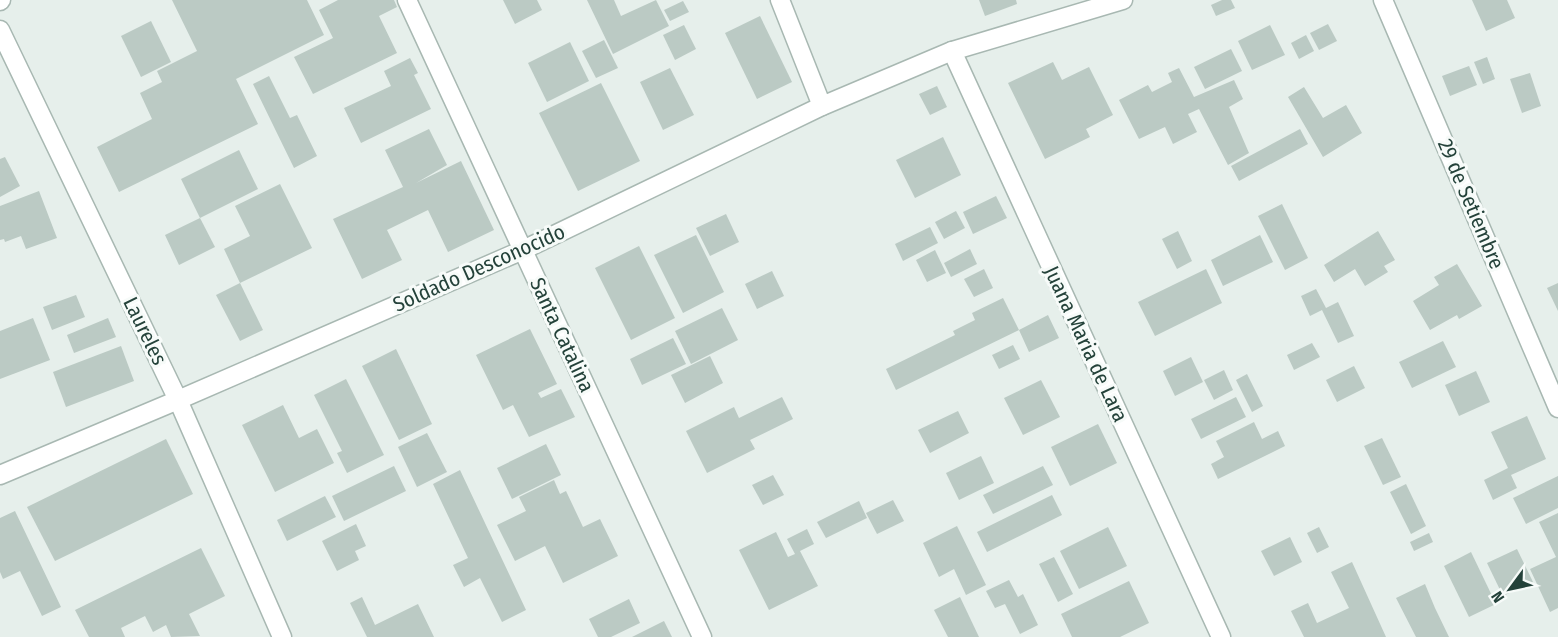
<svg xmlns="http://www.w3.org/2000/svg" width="1558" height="637" viewBox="0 0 1558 637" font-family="'Fira Sans Condensed',sans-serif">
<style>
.building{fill:#bbcac4}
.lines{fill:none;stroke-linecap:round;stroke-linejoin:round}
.minor-casing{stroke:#a8b8b2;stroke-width:21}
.minor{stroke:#fff;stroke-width:18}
.labels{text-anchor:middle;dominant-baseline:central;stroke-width:6;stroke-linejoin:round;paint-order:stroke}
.street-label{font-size:21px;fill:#24423a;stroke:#f7fbf9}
</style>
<rect width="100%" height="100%" fill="#e6efeb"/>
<g class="building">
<polygon points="172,0 307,0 324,35 236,79 258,124 119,192 97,147 152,119 140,93 162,82 157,71 197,51"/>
<polygon points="338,0 394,0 397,7 379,16 397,53 313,94 294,57 333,38 319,10"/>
<polygon points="503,0 537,0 542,10 515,24"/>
<polygon points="587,0 614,0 621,16 656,0 669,26 613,54"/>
<polygon points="979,0 1016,0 1017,4 985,16"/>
<polygon points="1222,0 1231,0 1235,8 1216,16 1211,5"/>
<polygon points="1472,0 1507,0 1515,18 1486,31"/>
<polygon points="683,1 689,12 670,21 664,10"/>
<polygon points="760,16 792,82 757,99 725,33"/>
<polygon points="151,21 171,62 141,77 121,36"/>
<polygon points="1328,24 1337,41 1319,50 1310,33"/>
<polygon points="684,25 696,49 675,60 663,35"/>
<polygon points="1270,25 1285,55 1252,70 1238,41"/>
<polygon points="1306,35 1314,51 1299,59 1291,43"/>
<polygon points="604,40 618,68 596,78 582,51"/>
<polygon points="570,42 589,81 547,102 528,63"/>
<polygon points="1231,49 1242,71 1205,89 1194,67"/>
<polygon points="1487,57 1495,79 1483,84 1474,62"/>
<polygon points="410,58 418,73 414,75 431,109 361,143 344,108 391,86 384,71"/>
<polygon points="1053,62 1062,80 1089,67 1113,115 1086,129 1090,137 1045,159 1008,83"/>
<polygon points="1469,66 1477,85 1450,96 1442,76"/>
<polygon points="670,68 694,115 663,130 640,82"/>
<polygon points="1179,68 1194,97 1234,80 1243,99 1229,107 1249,153 1228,165 1199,109 1188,114 1197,132 1173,144 1165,127 1139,139 1119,100 1148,85 1152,92 1172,82 1168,73"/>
<polygon points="1530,73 1541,106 1522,113 1510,79"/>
<polygon points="269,76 290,118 297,115 317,156 294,168 253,84"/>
<polygon points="601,83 640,161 578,191 539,113"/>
<polygon points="937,86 947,107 930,115 919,94"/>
<polygon points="1304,87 1323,118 1346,105 1362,133 1323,157 1288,97"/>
<polygon points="429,129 447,165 416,183 461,161 494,230 448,252 428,210 387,230 402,260 362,279 333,219 403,187 385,150"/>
<polygon points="1300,129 1308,144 1239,181 1231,166"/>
<polygon points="943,137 961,175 915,198 896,160"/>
<polygon points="239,150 258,189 200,218 181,179"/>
<polygon points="5,157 20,186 0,197 0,159"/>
<polygon points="280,184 312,248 240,283 224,249 250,236 235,206"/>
<polygon points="39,191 57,238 26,249 21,236 5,242 4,239 0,240 0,206"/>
<polygon points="996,196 1007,218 973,234 963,212"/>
<polygon points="1282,204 1308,258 1285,270 1258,216"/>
<polygon points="956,211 965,228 944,239 935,222"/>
<polygon points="726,214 739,242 710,256 696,228"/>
<polygon points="200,218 215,247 179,265 165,235"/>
<polygon points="930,227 938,243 903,261 895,244"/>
<polygon points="1178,231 1192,261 1177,269 1162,239"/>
<polygon points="1378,231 1395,260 1384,266 1388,272 1365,286 1355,269 1334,282 1324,265"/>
<polygon points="696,235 724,292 683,313 654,255"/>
<polygon points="1260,235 1273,262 1223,286 1211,260"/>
<polygon points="639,246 675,318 631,340 595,268"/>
<polygon points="970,249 977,264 951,277 944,263"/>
<polygon points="935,250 946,273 927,282 916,260"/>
<polygon points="1457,264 1482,306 1459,319 1457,315 1430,330 1413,301 1439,285 1434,277"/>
<polygon points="984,269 993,288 974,297 964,279"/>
<polygon points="1206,269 1222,303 1155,336 1138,302"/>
<polygon points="772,271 784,296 757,309 745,284"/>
<polygon points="240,283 263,330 240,341 216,295"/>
<polygon points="1558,283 1558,311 1547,288"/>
<polygon points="1316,289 1326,308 1338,302 1354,336 1338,343 1322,310 1310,316 1301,296"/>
<polygon points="76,295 85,317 52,330 43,307"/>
<polygon points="1003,298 1019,330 1048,315 1059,338 1029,352 1019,330 896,390 886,369 955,335 953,331 975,320 972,313"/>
<polygon points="722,308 738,340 691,364 675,331"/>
<polygon points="33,318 50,360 0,379 0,331"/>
<polygon points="108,318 116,337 74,353 67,335"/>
<polygon points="530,329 557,384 538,393 541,398 561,389 575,417 529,437 513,405 503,410 476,355"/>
<polygon points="673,338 686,364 642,385 630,359"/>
<polygon points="1443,341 1456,367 1412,388 1399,362"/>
<polygon points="1312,343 1320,357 1294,370 1287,355"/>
<polygon points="1013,345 1020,359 999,369 992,355"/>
<polygon points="121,346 134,381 66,407 53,372"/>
<polygon points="396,349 432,424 399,440 362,366"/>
<polygon points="710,356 723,383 685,403 671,375"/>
<polygon points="1191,357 1203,382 1175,396 1163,371"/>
<polygon points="1354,366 1365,388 1337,402 1326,380"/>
<polygon points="1224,370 1233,390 1214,400 1204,380"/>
<polygon points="1476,371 1490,402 1459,416 1445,385"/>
<polygon points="1247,374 1263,406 1252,412 1236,380"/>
<polygon points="346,379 384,455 347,473 337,453 342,451 314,395"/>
<polygon points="1041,380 1060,417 1023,435 1004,398"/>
<polygon points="782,397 793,419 750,440 755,449 707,473 686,431 734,407 739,418"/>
<polygon points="1236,397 1246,417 1201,439 1191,419"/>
<polygon points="283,405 299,438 317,429 334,463 275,492 242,425"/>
<polygon points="958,411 969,433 930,453 918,430"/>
<polygon points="1527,416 1546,459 1511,475 1517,488 1493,500 1484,480 1508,468 1491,432"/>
<polygon points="1254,422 1262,439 1278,431 1285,446 1218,479 1211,464 1224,457 1216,441"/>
<polygon points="1098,424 1117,463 1070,486 1051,447"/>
<polygon points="427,433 447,472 417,487 398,447"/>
<polygon points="1382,438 1401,477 1383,485 1364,446"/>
<polygon points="166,439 193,494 55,561 27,507"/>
<polygon points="546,444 561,475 512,499 497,468"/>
<polygon points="981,456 994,483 959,500 946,473"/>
<polygon points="394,466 406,491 344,521 332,496"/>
<polygon points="1043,466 1053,485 993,514 983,495"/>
<polygon points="460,470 526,610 502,622 480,578 464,587 453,565 468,558 433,484"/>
<polygon points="773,475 784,495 763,505 752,485"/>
<polygon points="1558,476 1558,508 1526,524 1513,498"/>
<polygon points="554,480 560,494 566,491 583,527 600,519 618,556 563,583 545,546 515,561 497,525 526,511 519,497"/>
<polygon points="1406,484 1426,526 1411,534 1390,492"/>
<polygon points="1052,495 1062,515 987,552 977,532"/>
<polygon points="325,496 336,517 287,541 277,520"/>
<polygon points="893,500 904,521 877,534 866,513"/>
<polygon points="859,501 867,518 826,538 817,522"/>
<polygon points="15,511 61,607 42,616 20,571 3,579 0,572 0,518"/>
<polygon points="1558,513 1558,608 1550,612 1530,569 1556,557 1539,522"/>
<polygon points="356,524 366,546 355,551 359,560 337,571 322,541"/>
<polygon points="957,526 986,585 966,595 954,569 939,577 923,543"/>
<polygon points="1108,527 1127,566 1079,589 1060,551"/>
<polygon points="1319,527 1329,547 1317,553 1307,533"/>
<polygon points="807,529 814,544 800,551 818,586 769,610 739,550 776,532 788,557 795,554 787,539"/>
<polygon points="1429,533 1433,542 1414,551 1410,542"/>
<polygon points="1290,537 1302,562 1274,576 1261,551"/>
<polygon points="201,548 225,596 189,614 200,636 171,637 166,625 153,632 145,616 121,628 125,637 89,637 75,610"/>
<polygon points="1517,549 1533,582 1503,596 1487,563"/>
<polygon points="1471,552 1496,604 1469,617 1444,566"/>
<polygon points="1054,557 1073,594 1058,602 1039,564"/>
<polygon points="1352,562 1386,637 1304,637 1291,611 1308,603 1317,623 1349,608 1331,572"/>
<polygon points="1009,580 1018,597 1023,594 1038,625 1020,634 1005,604 995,608 986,591"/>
<polygon points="1129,581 1149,623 1120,637 1072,637 1061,614"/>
<polygon points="1425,584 1435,608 1449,637 1416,637 1396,598"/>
<polygon points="362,597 375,625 418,604 434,637 367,637 350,603"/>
<polygon points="960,597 979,637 948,637 934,610"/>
<polygon points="629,599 640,623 611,637 598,637 589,619"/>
<polygon points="664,621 672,637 632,637"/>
</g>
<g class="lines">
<defs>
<g id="minor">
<polyline points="407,0 702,637"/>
<polyline points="780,0 822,106"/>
<polyline points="1383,0 1558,408"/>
<polyline points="0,1 1,0"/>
<polyline points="0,30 178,400 282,637"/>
<polyline points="952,51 1221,637"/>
<polyline points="0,475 178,400 523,250 822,106 952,51 1123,0"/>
</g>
</defs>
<use href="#minor" class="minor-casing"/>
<use href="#minor" class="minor"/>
</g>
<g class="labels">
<g class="street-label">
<text transform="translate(1471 204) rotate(67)">29 de Setiembre</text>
<text transform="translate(479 268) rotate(-24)">Soldado Desconocido</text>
<text transform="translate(145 331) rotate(64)">Laureles</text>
<text transform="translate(562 335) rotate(65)">Santa Catalina</text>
<text transform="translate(1086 344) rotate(65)">Juana Maria de Lara</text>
</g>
</g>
<g transform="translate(1510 589) rotate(237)" stroke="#f7fbf9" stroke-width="4.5" paint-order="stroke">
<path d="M0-4.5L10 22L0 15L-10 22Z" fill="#24423a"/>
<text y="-9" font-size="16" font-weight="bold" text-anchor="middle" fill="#24423a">N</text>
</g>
</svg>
